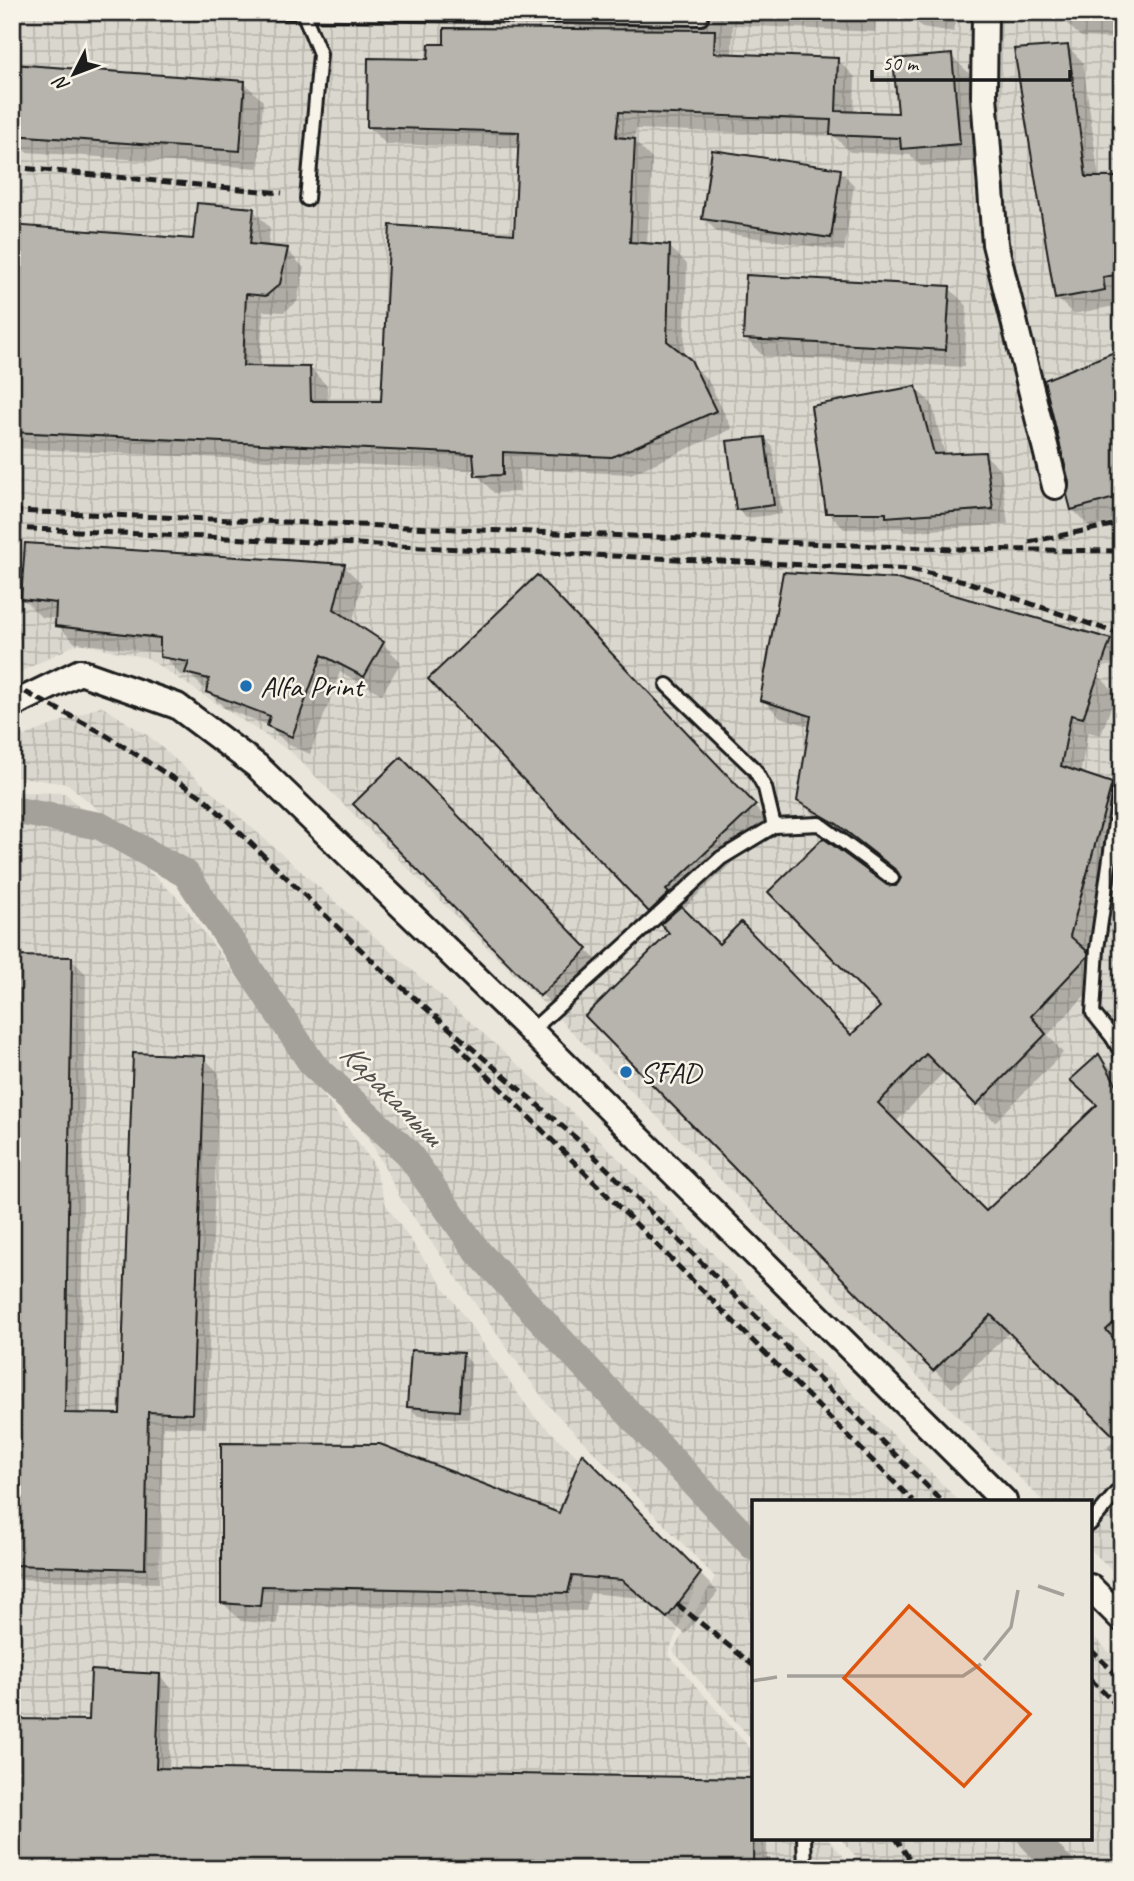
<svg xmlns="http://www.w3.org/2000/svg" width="1134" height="1881" viewBox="0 0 1134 1881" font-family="Caveat,sans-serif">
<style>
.industrial{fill:url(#industrial-grid)}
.shadow{fill:#0003}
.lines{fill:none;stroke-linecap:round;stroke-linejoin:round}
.canal{stroke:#a3a19a;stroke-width:28}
.building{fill:#b6b4ac;stroke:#1c1c1c;stroke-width:2}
.lane-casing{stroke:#1c1c1c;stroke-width:18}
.street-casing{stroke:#1c1c1c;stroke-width:30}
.lane{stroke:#f7f3e8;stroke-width:12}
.street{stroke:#f7f3e8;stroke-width:24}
.rail{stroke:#1c1c1c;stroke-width:5;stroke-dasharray:10 5;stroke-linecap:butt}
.poi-dot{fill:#1f6fb2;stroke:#f7f3e8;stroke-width:2.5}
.labels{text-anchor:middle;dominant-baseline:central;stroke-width:5;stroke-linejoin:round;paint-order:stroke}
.poi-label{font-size:30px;fill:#1c1c1c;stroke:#f7f3e8;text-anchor:start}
.water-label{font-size:32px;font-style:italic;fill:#52514e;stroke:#f7f3e8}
.inset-river{fill:none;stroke:#a3a19a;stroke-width:3.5}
.view{fill:#de560d;fill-opacity:0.15;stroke:#de560d;stroke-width:3.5}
.inset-edge{fill:none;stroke:#1c1c1c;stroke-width:3.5}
</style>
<defs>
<pattern id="industrial-grid" width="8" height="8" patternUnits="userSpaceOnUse" patternTransform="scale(1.75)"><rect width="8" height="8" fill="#dad7ce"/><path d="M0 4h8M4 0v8" fill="none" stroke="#bab8b0"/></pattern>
</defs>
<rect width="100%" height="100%" fill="#eae6dc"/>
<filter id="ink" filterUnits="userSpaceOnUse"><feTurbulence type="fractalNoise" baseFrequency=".0143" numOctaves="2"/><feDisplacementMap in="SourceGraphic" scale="14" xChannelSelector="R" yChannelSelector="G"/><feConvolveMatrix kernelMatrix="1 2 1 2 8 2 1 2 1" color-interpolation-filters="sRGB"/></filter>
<g filter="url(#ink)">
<g class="industrial">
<polygon points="12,12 1122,12 1122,1580 1090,1549 1090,1501 1043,1501 291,752 147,658 79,643 12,676"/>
<polygon points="101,706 150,737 576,1116 959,1501 754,1501 754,1742 673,1651 715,1577 547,1404 402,1201 372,1144 183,883 68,784 12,776 12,741"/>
<polygon points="12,792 65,793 181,901 373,1163 386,1205 533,1415 701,1573 668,1654 754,1753 754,1837 827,1837 854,1869 12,1869"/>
<polygon points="1090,1633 1122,1665 1122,1869 866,1869 839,1837 1090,1837"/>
</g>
<g class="shadow">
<polygon points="562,12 876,12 875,32 733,25 732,55 837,59 855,77 854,113 900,115 951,56 969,73 977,161 921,166 910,155 850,152 834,136 636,129 634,141 652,159 647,245 670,247 687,264 684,357 708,380 732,429 631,474 519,469 520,492 494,493 477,475 476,470 12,448 12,227 195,241 253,210 270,228 268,248 287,250 304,268 297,302 284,312 263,311 260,368 310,368 327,386 328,403 383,403 516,236 520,148 386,144 368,126 446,46 554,31 555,26 576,27"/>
<polygon points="907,12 957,12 954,32 922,27"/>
<polygon points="1063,12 1122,12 1122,39 1081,37 1063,20"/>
<polygon points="1067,46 1083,62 1099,179 1122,179 1122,292 1118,292 1120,305 1073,314 1057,298"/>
<polygon points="244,83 263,101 258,168 27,152 12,137 12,90"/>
<polygon points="840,171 854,185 844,251 717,232 704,218"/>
<polygon points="949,288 967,306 964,367 763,356 745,338"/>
<polygon points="1122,350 1122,519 1090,527 1072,509"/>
<polygon points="915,388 932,404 945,455 984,454 1001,470 1008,524 905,532 901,528 844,529 828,512"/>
<polygon points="764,438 773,447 782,514 746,518 737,509"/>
<polygon points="344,566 362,584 352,624 383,644 401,662 382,694 340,672 310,754 287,744 268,725 226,709 191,676 180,675 162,653 75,643 57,625 57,619 41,617 23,599"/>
<polygon points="897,581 1111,641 1122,652 1122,664 1077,663 1098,675 1116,693 1101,735 1088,732 1080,775 1111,785 1122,796 1122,828 1087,954 1105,974 1048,1035 1063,1053 995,1122 945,1071 895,1123 986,1213 1099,1106 1099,1056 1117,1074 1122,1082 1122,1462 1107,1447 1117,1437 1010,1332 952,1388 587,1016 672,933 650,910 555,596 772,825 683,909 719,946 852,1037 883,1007 887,887 897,887 902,877 857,842 817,819 799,800 811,727 780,717 762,699"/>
<polygon points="401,760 604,968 559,1012 356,804"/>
<polygon points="12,958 71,959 86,974 80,1415 122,1416 204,1058 219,1073 206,1428 163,1426 159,1583 12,1579"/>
<polygon points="462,1354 471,1363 468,1419 418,1416 409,1407"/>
<polygon points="223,1444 560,1515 582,1456 718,1592 685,1634 642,1598 590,1593 586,1611 279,1604 277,1624 241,1621 223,1603"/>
<polygon points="159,1675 172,1689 169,1770 754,1780 754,1837 767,1837 767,1869 12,1869 91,1722"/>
</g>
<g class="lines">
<g class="canal">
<polyline points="12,810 100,826 186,874 313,1065 408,1153 478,1252 754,1547"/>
<polyline points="1032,1837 1062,1869"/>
</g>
</g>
<g class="building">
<polygon points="444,28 715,30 714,53 838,58 836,111 898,113 893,59 952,54 960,144 901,149 900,138 830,135 831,120 619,112 616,137 635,139 630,242 670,245 667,341 691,360 716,411 612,457 503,452 503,475 475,476 473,454 12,432 12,225 193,239 197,203 254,208 250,244 288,248 280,284 266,296 246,294 243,366 310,367 311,401 381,401 390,225 514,234 519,132 367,127 368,58 428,59 429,44 444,44"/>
<polygon points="1068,45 1086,177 1122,177 1122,274 1103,277 1105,290 1055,299 1014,49"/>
<polygon points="12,64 245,81 240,151 12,135"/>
<polygon points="712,150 841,169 831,238 702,219"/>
<polygon points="746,275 950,286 946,350 743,339"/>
<polygon points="1122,349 1122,496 1071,510 1067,495 1069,482 1044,380"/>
<polygon points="916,386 934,454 985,452 993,509 886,517 886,513 826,513 811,406"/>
<polygon points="765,437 774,505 736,510 727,441"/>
<polygon points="25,543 345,564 334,609 384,642 364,677 322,655 292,737 267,726 270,716 206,692 209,679 185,673 189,662 160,657 160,638 55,626 56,603 21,599"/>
<polygon points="783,572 897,579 1111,639 1083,718 1071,715 1061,766 1112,783 1070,936 1088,952 1088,956 1031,1016 1046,1034 976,1105 926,1054 878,1103 986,1211 1097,1105 1070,1080 1099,1054 1122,1094 1122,1315 1106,1330 1122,1347 1122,1444 991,1315 933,1371 585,1016 669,933 661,924 681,906 719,944 741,922 851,1035 880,1007 768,892 823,838 887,885 896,886 901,878 897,871 837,824 797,801 811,716 760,700"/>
<polygon points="537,575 756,805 666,890 669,893 649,912 428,679"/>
<polygon points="401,757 588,949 540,996 353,804"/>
<polygon points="12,956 72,957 65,1413 120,1414 133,1053 205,1056 192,1414 148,1412 145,1569 12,1565"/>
<polygon points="411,1350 463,1353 459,1411 407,1407"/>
<polygon points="221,1443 380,1444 559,1513 582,1453 701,1573 667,1618 622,1580 572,1576 568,1593 262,1586 260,1606 221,1603"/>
<polygon points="91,1670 160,1674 156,1768 754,1778 753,1869 12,1869 12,1719 89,1720"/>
</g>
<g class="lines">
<defs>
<g id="lane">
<polyline points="275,12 701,18"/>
<polyline points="303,12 320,54 307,199"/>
<polyline points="667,685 755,770 765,788 774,826"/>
<polyline points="1122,1021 1113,1038 1122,1054"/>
<polyline points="531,1031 721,858 774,826 819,824 892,878"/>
<polyline points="1113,1038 1093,1013 1097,949 1122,774"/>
<polyline points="1090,1524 1122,1486"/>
<polyline points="804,1837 805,1869"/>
</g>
<g id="street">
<polyline points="985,12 984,95 995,244 1055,486"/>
<polyline points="12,705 80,672 177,706 257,766 531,1031 1004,1501"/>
<polyline points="1090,1587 1122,1619"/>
</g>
</defs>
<use href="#lane" class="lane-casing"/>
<use href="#street" class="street-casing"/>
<use href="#lane" class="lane"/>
<use href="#street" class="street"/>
<g class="rail">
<polyline points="12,167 282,193"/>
<polyline points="12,511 952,549 1122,551"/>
<polyline points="12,528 914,570 965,581 1122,635"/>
<polyline points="1029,542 1122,523"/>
<polyline points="12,685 101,732 204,798 383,971 577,1139 942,1501"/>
<polyline points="454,1042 913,1501"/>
<polyline points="677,1604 754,1666"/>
<polyline points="1090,1649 1122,1680"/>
<polyline points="1090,1679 1122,1710"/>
<polyline points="895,1837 916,1869"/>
</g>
</g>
</g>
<g class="poi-dot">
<circle cx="246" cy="686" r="7"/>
<circle cx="626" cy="1072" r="7"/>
</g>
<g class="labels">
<g class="poi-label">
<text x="260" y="686">Alfa Print</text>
<text x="640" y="1072">SFAD</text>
</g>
<g class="water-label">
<text transform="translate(392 1094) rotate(45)">Каракамыш</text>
</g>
</g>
<g transform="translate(752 1500)">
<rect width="340" height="340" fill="#eae6dc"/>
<path class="inset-river" d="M286,86L312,95M232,160L259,127L266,90M35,176H211L229,164M0,181L25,177"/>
<path class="view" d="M157,106L278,214L212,286L92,178Z"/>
<rect width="340" height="340" class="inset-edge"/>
</g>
<rect width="1134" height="1881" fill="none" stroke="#f7f3e8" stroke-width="42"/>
<rect x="21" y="21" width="1092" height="1839" fill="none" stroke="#1c1c1c" stroke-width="2.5" filter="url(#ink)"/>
<g transform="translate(74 74) rotate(228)" stroke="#f7f3e8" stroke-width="5" paint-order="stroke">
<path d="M0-5L12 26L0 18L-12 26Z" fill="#1c1c1c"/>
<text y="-10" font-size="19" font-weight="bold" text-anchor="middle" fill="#1c1c1c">N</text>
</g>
<path d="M872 70v10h198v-10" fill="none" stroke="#1c1c1c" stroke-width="3.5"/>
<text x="882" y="70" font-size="21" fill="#1c1c1c" stroke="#f7f3e8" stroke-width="5" paint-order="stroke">50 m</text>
</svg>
